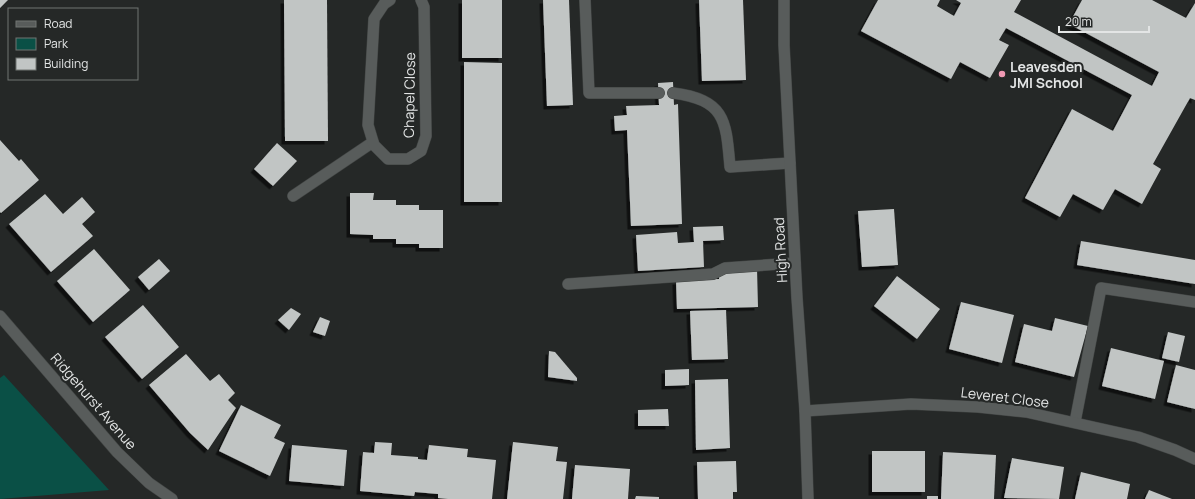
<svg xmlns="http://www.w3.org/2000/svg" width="1195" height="499" viewBox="0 0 1195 499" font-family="Manrope,sans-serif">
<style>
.green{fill:#0a5046}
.building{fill:#c1c5c4;filter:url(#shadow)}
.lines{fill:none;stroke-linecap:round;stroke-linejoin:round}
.service-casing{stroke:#414443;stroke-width:12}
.minor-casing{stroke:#414443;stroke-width:12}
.tertiary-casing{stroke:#414443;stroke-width:12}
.service{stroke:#585c5b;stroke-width:11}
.minor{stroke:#585c5b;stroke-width:11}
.tertiary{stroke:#585c5b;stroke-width:11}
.poi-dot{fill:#f19ab4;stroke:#252827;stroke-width:1.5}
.labels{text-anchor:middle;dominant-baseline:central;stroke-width:4;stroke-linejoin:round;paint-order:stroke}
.poi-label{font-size:14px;font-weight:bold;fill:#e3e5e5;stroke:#252827;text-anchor:start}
.street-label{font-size:14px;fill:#e3e5e5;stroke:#252827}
</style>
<defs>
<filter id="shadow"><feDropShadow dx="-3.5" dy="3.5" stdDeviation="0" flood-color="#0009"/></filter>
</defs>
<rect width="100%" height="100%" fill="#252827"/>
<polygon class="green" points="4,375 109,490 0,499 0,378"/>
<g class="building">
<polygon points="0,0 8,0 0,8"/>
<polygon points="284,0 327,0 328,141 285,141"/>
<rect x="462" y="0" width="40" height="58"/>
<polygon points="543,0 569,0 573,105 547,106"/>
<polygon points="699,0 743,0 746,80 702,81"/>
<polygon points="878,0 940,0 937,6 954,16 961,3 956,0 1021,0 1014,12 1152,86 1159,72 1069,24 1082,0 1152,0 1186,18 1195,3 1195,100 1190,98 1153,164 1161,169 1142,204 1115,189 1103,210 1073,194 1060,217 1025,198 1072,109 1113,131 1132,95 1006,28 999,40 1009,45 990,78 960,62 951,79 861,31"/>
<polygon points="464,62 502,63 502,202 464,202"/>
<polygon points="673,82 674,105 678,104 682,224 631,226 627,130 615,131 614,116 627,115 626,106 659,105 658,83"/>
<polygon points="0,140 19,161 21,159 39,180 1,213 0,212"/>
<polygon points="277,143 297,161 273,186 254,169"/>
<polygon points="350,193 374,193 373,200 396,200 396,205 419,205 419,210 443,210 443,248 419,248 419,244 396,244 396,239 373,239 373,235 350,234"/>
<polygon points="45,194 63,214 82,197 95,212 82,224 93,236 51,272 9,224"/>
<polygon points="894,209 898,265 862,267 858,211"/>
<polygon points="723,226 724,240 703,241 704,267 638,271 636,235 677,232 678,243 694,242 693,227"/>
<polygon points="1081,241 1195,260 1195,284 1077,265"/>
<polygon points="94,249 130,290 93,322 57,281"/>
<polygon points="159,259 170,271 149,290 138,277"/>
<polygon points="757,268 758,307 677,309 676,281 719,279 719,273"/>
<polygon points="897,276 940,309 917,339 874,306"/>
<polygon points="961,302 1014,315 1002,363 949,349"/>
<polygon points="143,305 179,347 142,379 105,337"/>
<polygon points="291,308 301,314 289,330 278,320"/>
<polygon points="726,310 728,359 692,360 690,311"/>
<polygon points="320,317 330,321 325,336 313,332"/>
<polygon points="1055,318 1088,326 1074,377 1015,362 1024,324 1052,331"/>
<polygon points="1168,332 1185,336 1179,362 1162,358"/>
<polygon points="1111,348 1164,361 1155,399 1102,386"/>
<polygon points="549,351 555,352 577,378 577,381 548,377"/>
<polygon points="186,354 210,381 219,374 235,393 228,400 236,408 208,450 190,433 149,385"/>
<polygon points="1176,365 1195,370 1195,409 1167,402"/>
<polygon points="689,369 689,385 665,386 665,370"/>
<polygon points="728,379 730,448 696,450 695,380"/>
<polygon points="241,405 281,425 274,438 285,443 270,476 219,451"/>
<polygon points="668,409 669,426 638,426 638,410"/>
<polygon points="375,442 392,443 391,455 418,457 418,459 427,460 429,445 468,449 467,457 496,460 492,499 448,499 438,498 438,494 415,492 414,496 360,491 363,452 374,453"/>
<polygon points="513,442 558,447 556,461 567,462 563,499 507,499"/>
<polygon points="292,445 347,450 344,486 289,481"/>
<rect x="872" y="451" width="53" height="41"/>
<polygon points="943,452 996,455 994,499 941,499"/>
<polygon points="1012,458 1064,467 1059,499 1004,498"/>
<polygon points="736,461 737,492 733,492 733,499 698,499 697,462"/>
<polygon points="575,465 630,469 628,499 572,499"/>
<polygon points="1081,472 1130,484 1127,499 1075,499"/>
<polygon points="1149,490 1172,499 1145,499"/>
<polygon points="636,496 659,497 659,499 635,499"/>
<rect x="927" y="496" width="11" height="3"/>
</g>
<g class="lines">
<defs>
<g id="service">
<polyline points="585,0 589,93 659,93"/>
<path d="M673,93C726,100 726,121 730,167L790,163"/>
<polyline points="293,196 373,142"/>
<polyline points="568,284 713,274 725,268 795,263"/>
<polyline points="1075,422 1101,288 1195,302"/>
</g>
<g id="minor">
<polyline points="390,0 384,4 374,19 368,125 374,145 388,159 408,159 421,151 426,136 424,7 421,0"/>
<polyline points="0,316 117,452 149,483 172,499"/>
<polyline points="805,411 911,404 978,407 1026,412 1138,437 1175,450 1195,459"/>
</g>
<polyline id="tertiary" points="784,0 784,45 797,298 805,411 808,499"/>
</defs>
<use href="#service" class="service-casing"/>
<use href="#minor" class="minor-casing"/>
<use href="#tertiary" class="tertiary-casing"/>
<use href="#service" class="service"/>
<use href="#minor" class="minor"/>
<use href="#tertiary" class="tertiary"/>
</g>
<circle class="poi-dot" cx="1002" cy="74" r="4"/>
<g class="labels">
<g class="poi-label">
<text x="1010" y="66">Leavesden<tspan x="1010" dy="16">JMI School</tspan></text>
</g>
<g class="street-label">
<text transform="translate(409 95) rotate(-89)">Chapel Close</text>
<text transform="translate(780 250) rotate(-93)">High Road</text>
<text transform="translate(1005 397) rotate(7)">Leveret Close</text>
<text transform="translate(94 401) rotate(49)">Ridgehurst Avenue</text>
</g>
</g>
<rect x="8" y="8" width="130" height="72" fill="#252827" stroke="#717473"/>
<rect x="16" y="21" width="20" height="6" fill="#585c5b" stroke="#717473"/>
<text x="44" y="28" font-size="12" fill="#e3e5e5">Road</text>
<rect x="16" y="38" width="20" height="12" fill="#0a5046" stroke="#717473"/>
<text x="44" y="48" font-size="12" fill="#e3e5e5">Park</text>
<rect x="16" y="58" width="20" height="12" fill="#c1c5c4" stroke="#717473"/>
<text x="44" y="68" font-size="12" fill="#e3e5e5">Building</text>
<path d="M1059 26v6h90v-6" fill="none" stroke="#e3e5e5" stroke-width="2"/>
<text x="1065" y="26" font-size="12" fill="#e3e5e5" stroke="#252827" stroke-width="3" paint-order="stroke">20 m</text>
</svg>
